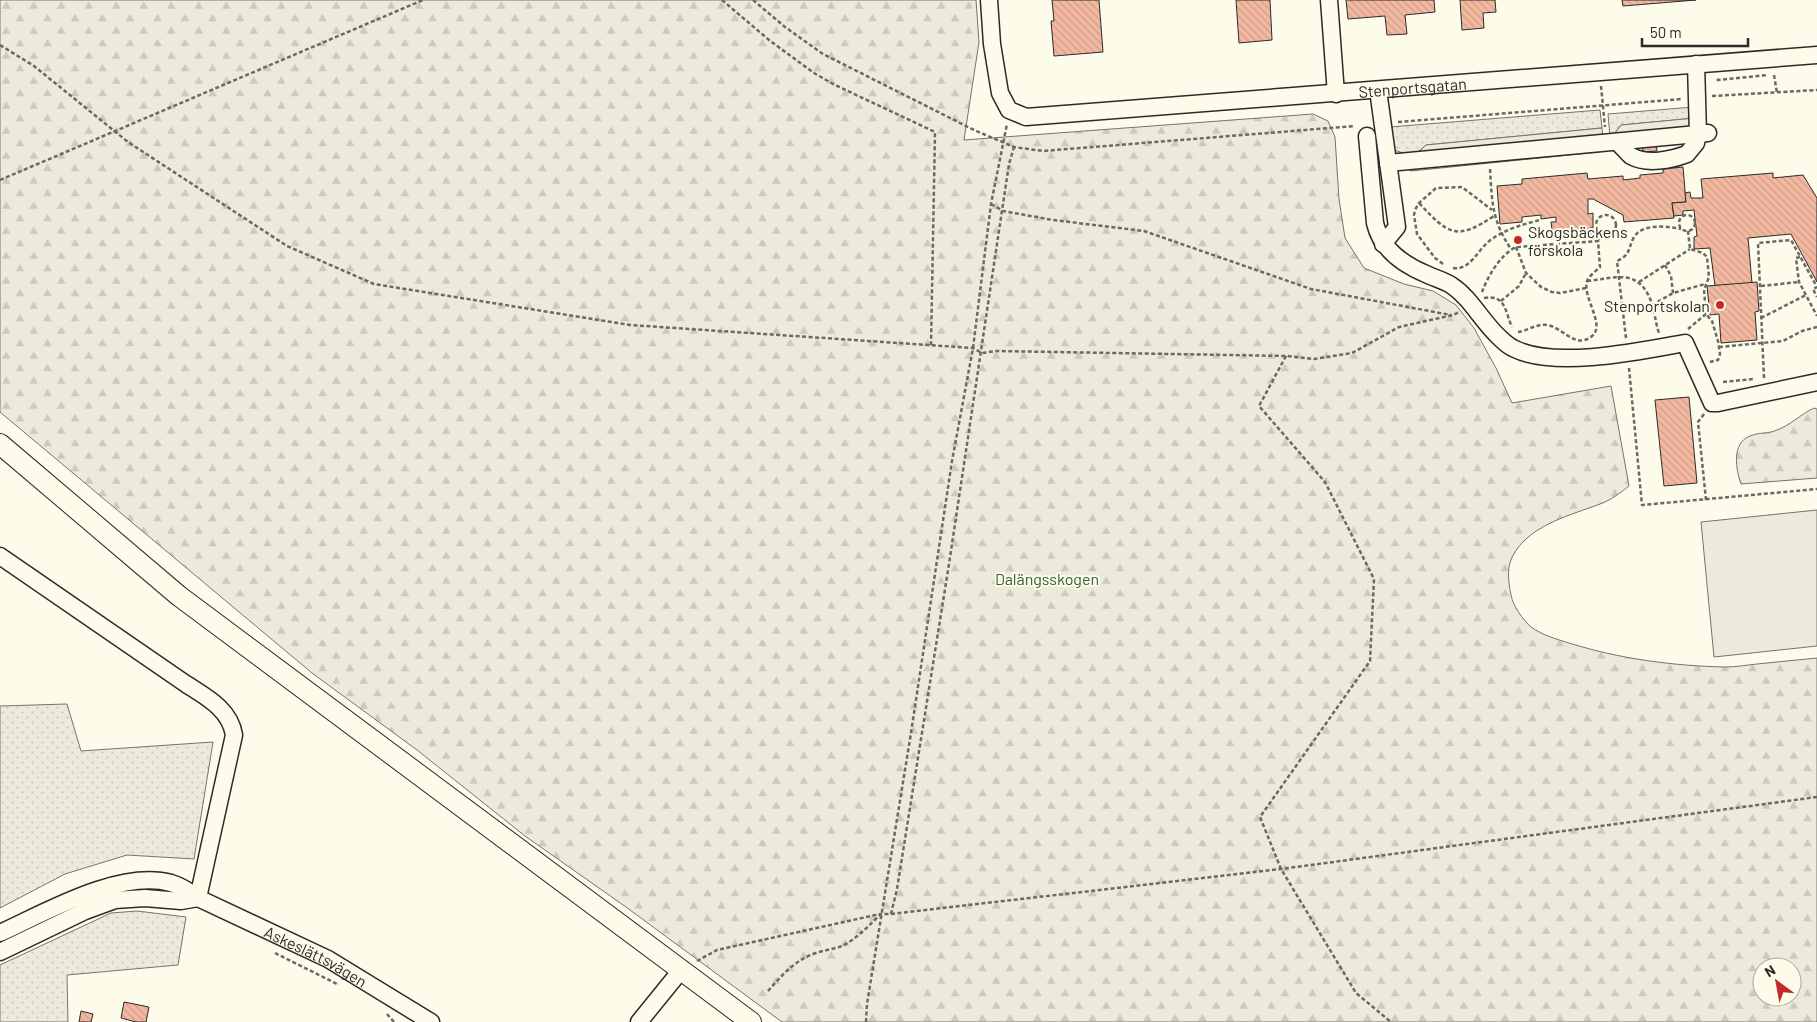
<svg xmlns="http://www.w3.org/2000/svg" width="1817" height="1022" viewBox="0 0 1817 1022" font-family="Barlow,sans-serif">
<style>
.green{fill:url(#green-dots);stroke:#74746e}
.forest{fill:url(#forest-firs);stroke:#74746e;fill-rule:evenodd}
.pitch{fill:#ecebdb;stroke:#74746e}
.parking{fill:#eceadb;stroke:#74746e}
.building{fill:url(#building-back-hatch);stroke:#2b2b2b}
.lines{fill:none;stroke-linecap:round;stroke-linejoin:round}
.minor-casing{stroke:#2b2b2b;stroke-width:19}
.major-casing{stroke:#2b2b2b;stroke-width:22}
.path{stroke:#6a6964;stroke-width:2.5;stroke-dasharray:4 2.5;stroke-linecap:butt}
.minor{stroke:#fdfbea;stroke-width:16}
.major{stroke:#fdfbea;stroke-width:20}
.poi-dot{fill:#c62828;stroke:#fdfbea;stroke-width:2}
.labels{text-anchor:middle;dominant-baseline:central;stroke-width:4;stroke-linejoin:round;paint-order:stroke}
.street-label{font-size:16px;fill:#2b2b2b;stroke:#fdfbea}
.poi-label{font-size:16px;fill:#2b2b2b;stroke:#fdfbea;text-anchor:start}
.park-label{font-size:16px;fill:#34623c;stroke:#fdfbea}
</style>
<defs>
<pattern id="green-dots" width="8" height="8" patternUnits="userSpaceOnUse" patternTransform="scale(1.25)"><rect width="8" height="8" fill="#ecebdb"/><path d="M2 2h.1M6 6h.1" fill="none" stroke="#cbcabc" stroke-width="1.8" stroke-linecap="round"/></pattern>
<pattern id="forest-firs" width="22" height="20" patternUnits="userSpaceOnUse" patternTransform="scale(1.25)"><rect width="22" height="20" fill="#ecebdb"/><path d="M5 1l3.5 6h-7zM16 11l3.5 6h-7z" fill="#cbcabc"/></pattern>
<pattern id="building-back-hatch" width="6" height="6" patternUnits="userSpaceOnUse" patternTransform="scale(1.25)"><rect width="6" height="6" fill="#f2b8a0"/><path d="M-1 5l2 2M0 0l6 6M5-1l2 2" fill="none" stroke="#d09e8a"/></pattern>
</defs>
<rect width="100%" height="100%" fill="#fdfbea"/>
<g class="green">
<polygon points="1694,107 1695,118 1621,125 1612,137 1610,137 1608,114"/>
<polygon points="1600,110 1602,128 1426,145 1418,152 1403,153 1394,150 1390,127"/>
<polygon points="67,704 81,751 213,742 194,859 127,855 65,874 0,908 0,706"/>
<polygon points="137,911 186,917 178,965 67,975 68,1022 0,1022 0,965 111,913"/>
</g>
<g class="forest">
<path d="M0,0H976L979,42L964,140L1313,114L1328,121L1335,137L1339,199L1345,238L1364,268L1404,284L1433,291L1456,305L1474,328L1496,368L1512,403L1611,386L1629,486C1620,493 1611,500 1600,504C1571,515 1533,524 1515,552C1506,565 1508,580 1511,595C1513,606 1523,620 1531,627C1542,635 1556,639 1569,643C1620,659 1674,666 1726,667C1736,667 1747,665 1757,664C1777,662 1797,660 1817,658V1022H782L626,907L525,836L417,750L312,673L0,412ZM1762,967H1792V997H1762Z"/>
<path d="M1814,408L1817,409V478L1741,484C1736,470 1731,443 1750,436C1759,432 1769,434 1777,430C1789,426 1801,414 1814,408Z"/>
</g>
<polygon class="pitch" points="1817,510 1817,646 1714,657 1701,522"/>
<g class="parking">
<polygon points="1695,118 1689,130 1612,137 1621,125"/>
<polygon points="1602,128 1604,147 1601,151 1599,152 1411,171 1407,168 1420,165 1419,152 1426,145"/>
</g>
<g class="building">
<polygon points="1052,0 1099,0 1103,52 1054,56 1051,21 1054,21"/>
<polygon points="1236,0 1270,0 1272,40 1239,43"/>
<polygon points="1346,0 1434,0 1435,12 1405,15 1407,34 1387,35 1385,16 1348,19"/>
<polygon points="1460,0 1495,0 1496,12 1483,13 1484,28 1462,30"/>
<polygon points="1622,0 1696,0 1623,6"/>
<polygon points="1656,141 1657,151 1643,152 1642,143"/>
<polygon points="1683,167 1686,202 1672,203 1674,218 1624,222 1623,215 1593,199 1588,199 1588,214 1593,213 1593,228 1590,228 1591,235 1553,237 1551,222 1556,222 1556,217 1541,219 1541,215 1522,217 1522,222 1500,224 1497,186 1522,184 1522,179 1587,173 1588,179 1623,176 1623,180 1640,178 1640,175 1663,173 1663,169"/>
<polygon points="1773,173 1773,178 1803,175 1817,198 1817,282 1791,234 1748,238 1752,283 1715,286 1710,248 1694,249 1694,237 1697,236 1694,210 1683,211 1683,215 1674,216 1672,203 1686,202 1685,193 1690,192 1691,198 1703,198 1701,179"/>
<polygon points="1757,282 1759,311 1755,312 1757,340 1721,343 1719,314 1710,315 1707,286"/>
<polygon points="1689,397 1697,483 1664,486 1655,400"/>
<polygon points="124,1002 149,1007 146,1022 136,1022 121,1018"/>
<polygon points="81,1011 93,1014 91,1022 79,1022"/>
</g>
<g class="lines">
<defs>
<g id="minor">
<path id="s1" d="M989,0L992,44L1000,93L1009,110L1026,117L1817,55"/>
<polyline points="1329,0 1336,94"/>
<polyline points="1378,90 1397,227 1383,244"/>
<path d="M1367,136L1375,223C1381,249 1402,264 1426,274C1434,278 1443,280 1451,285C1471,298 1482,322 1500,338C1504,342 1510,347 1515,349C1556,369 1641,351 1685,343L1712,403H1718L1817,382"/>
<path d="M1617,142C1622,146 1626,152 1631,156C1647,165 1671,160 1687,154L1696,143L1698,134L1696,64"/>
<polyline points="1388,163 1708,133"/>
<path d="M0,556L186,684C206,697 230,709 234,735L198,898"/>
<path id="s2" d="M0,933C46,912 120,869 171,883C181,886 189,891 198,898L328,959L431,1022"/>
<polyline points="0,952 85,911 115,900 145,898 181,901 198,898"/>
<polyline points="639,1022 682,969"/>
</g>
<polyline id="major" points="0,444 179,596 751,1022"/>
</defs>
<use href="#minor" class="minor-casing"/>
<use href="#major" class="major-casing"/>
<g class="path">
<polyline points="722,0 769,40 814,73 833,84 935,132 931,345"/>
<polyline points="753,0 785,27 823,54 974,130 1014,147 1043,151 1355,126"/>
<polyline points="0,45 34,66 128,142 287,246 374,284 630,325 973,348 982,353 997,351 1287,356 1314,359 1352,353 1399,327 1453,315 1459,312"/>
<polyline points="1774,75 1777,93"/>
<polyline points="1717,79 1718,80 1768,75"/>
<polyline points="1601,86 1605,127"/>
<polyline points="1712,96 1817,90"/>
<polyline points="1398,122 1682,99"/>
<path d="M1490,169C1492,202 1492,221 1511,249"/>
<polyline points="0,180 423,0"/>
<path d="M1419,203C1449,235 1456,241 1494,216"/>
<polyline points="991,204 1003,211 1053,220 1144,231 1311,289 1451,315"/>
<circle cx="1687" cy="223" r="8"/>
<circle cx="1606" cy="225" r="10"/>
<polyline points="1688,231 1690,249 1703,253 1707,257 1709,277 1704,290 1706,314 1712,321 1718,341 1720,354 1718,360 1710,362"/>
<polyline points="1516,247 1526,273 1541,287 1552,292 1560,293 1586,288"/>
<polyline points="1800,257 1796,258 1799,282 1817,316"/>
<polyline points="1443,264 1435,258 1417,234 1414,215 1415,210 1419,203 1436,188 1462,187 1492,210"/>
<polyline points="1665,265 1671,276 1673,293"/>
<path d="M1453,268C1471,271 1478,248 1492,239C1506,229 1524,224 1540,220"/>
<path d="M1587,281C1616,278 1638,268 1651,301C1655,311 1655,322 1659,333"/>
<polyline points="1639,282 1690,249"/>
<polyline points="1761,286 1799,282"/>
<path d="M1482,292C1488,276 1500,255 1516,247L1598,241"/>
<path d="M1484,298C1506,294 1505,312 1512,327"/>
<polyline points="1501,301 1519,286 1526,273"/>
<polyline points="1652,305 1673,293 1705,284"/>
<polyline points="1761,318 1806,295"/>
<polyline points="1688,329 1706,314"/>
<path d="M1518,332C1527,331 1538,323 1547,325C1563,327 1575,350 1592,336C1606,325 1582,297 1587,281C1589,276 1596,271 1600,267L1598,241L1600,233"/>
<path d="M1626,338L1617,261C1630,255 1628,250 1633,239C1640,223 1666,226 1681,229"/>
<polyline points="1719,347 1783,341 1802,331 1817,327"/>
<polyline points="1286,356 1259,406 1325,482 1374,579 1370,661 1260,817 1281,869 1356,993 1391,1022"/>
<polyline points="1629,368 1642,505 1817,489"/>
<polyline points="1764,378 1758,243 1791,240 1817,287 1813,289 1817,297"/>
<polyline points="1723,382 1754,379"/>
<polyline points="1704,414 1698,422 1706,500"/>
<polyline points="891,914 1281,869 1817,797"/>
<polyline points="275,953 339,985"/>
<polyline points="697,961 717,950 880,914"/>
<path d="M768,991C782,975 795,960 816,953C825,950 834,949 842,946C857,939 870,924 881,914H891L897,889L949,564L1009,164L1014,147"/>
<polyline points="387,1014 394,1022"/>
<polyline points="866,1022 867,1004 911,733 952,461 973,348 991,204 1007,124"/>
</g>
<use href="#minor" class="minor"/>
<use href="#major" class="major"/>
</g>
<g class="poi-dot">
<circle cx="1518" cy="240" r="5"/>
<circle cx="1720" cy="305" r="5"/>
</g>
<g class="labels">
<g class="street-label">
<text stroke="none"><textPath href="#s1" startOffset="519">Stenportsgatan</textPath></text>
<text stroke="none"><textPath href="#s2" startOffset="344">Askeslättsvägen</textPath></text>
</g>
<g class="poi-label">
<text x="1528" y="231">Skogsbäckens<tspan x="1528" dy="18">förskola</tspan></text>
<text x="1710" y="305" text-anchor="end">Stenportskolan</text>
</g>
<g class="park-label">
<text x="1047" y="578">Dalängsskogen</text>
</g>
</g>
<g transform="translate(1777 982) rotate(328)"><circle r="24" fill="#fdfbea" stroke="#a9a89e"/>
<path d="M0-4L9 19L0 12L-9 19Z" fill="#c62828"/>
<text y="-8" font-size="14" font-weight="bold" text-anchor="middle" fill="#2b2b2b">N</text>
</g>
<path d="M1642 38v8h106v-8" fill="none" stroke="#2b2b2b" stroke-width="2.5"/>
<text x="1650" y="38" font-size="15" fill="#2b2b2b" stroke="#fdfbea" stroke-width="4" paint-order="stroke">50 m</text>
</svg>
